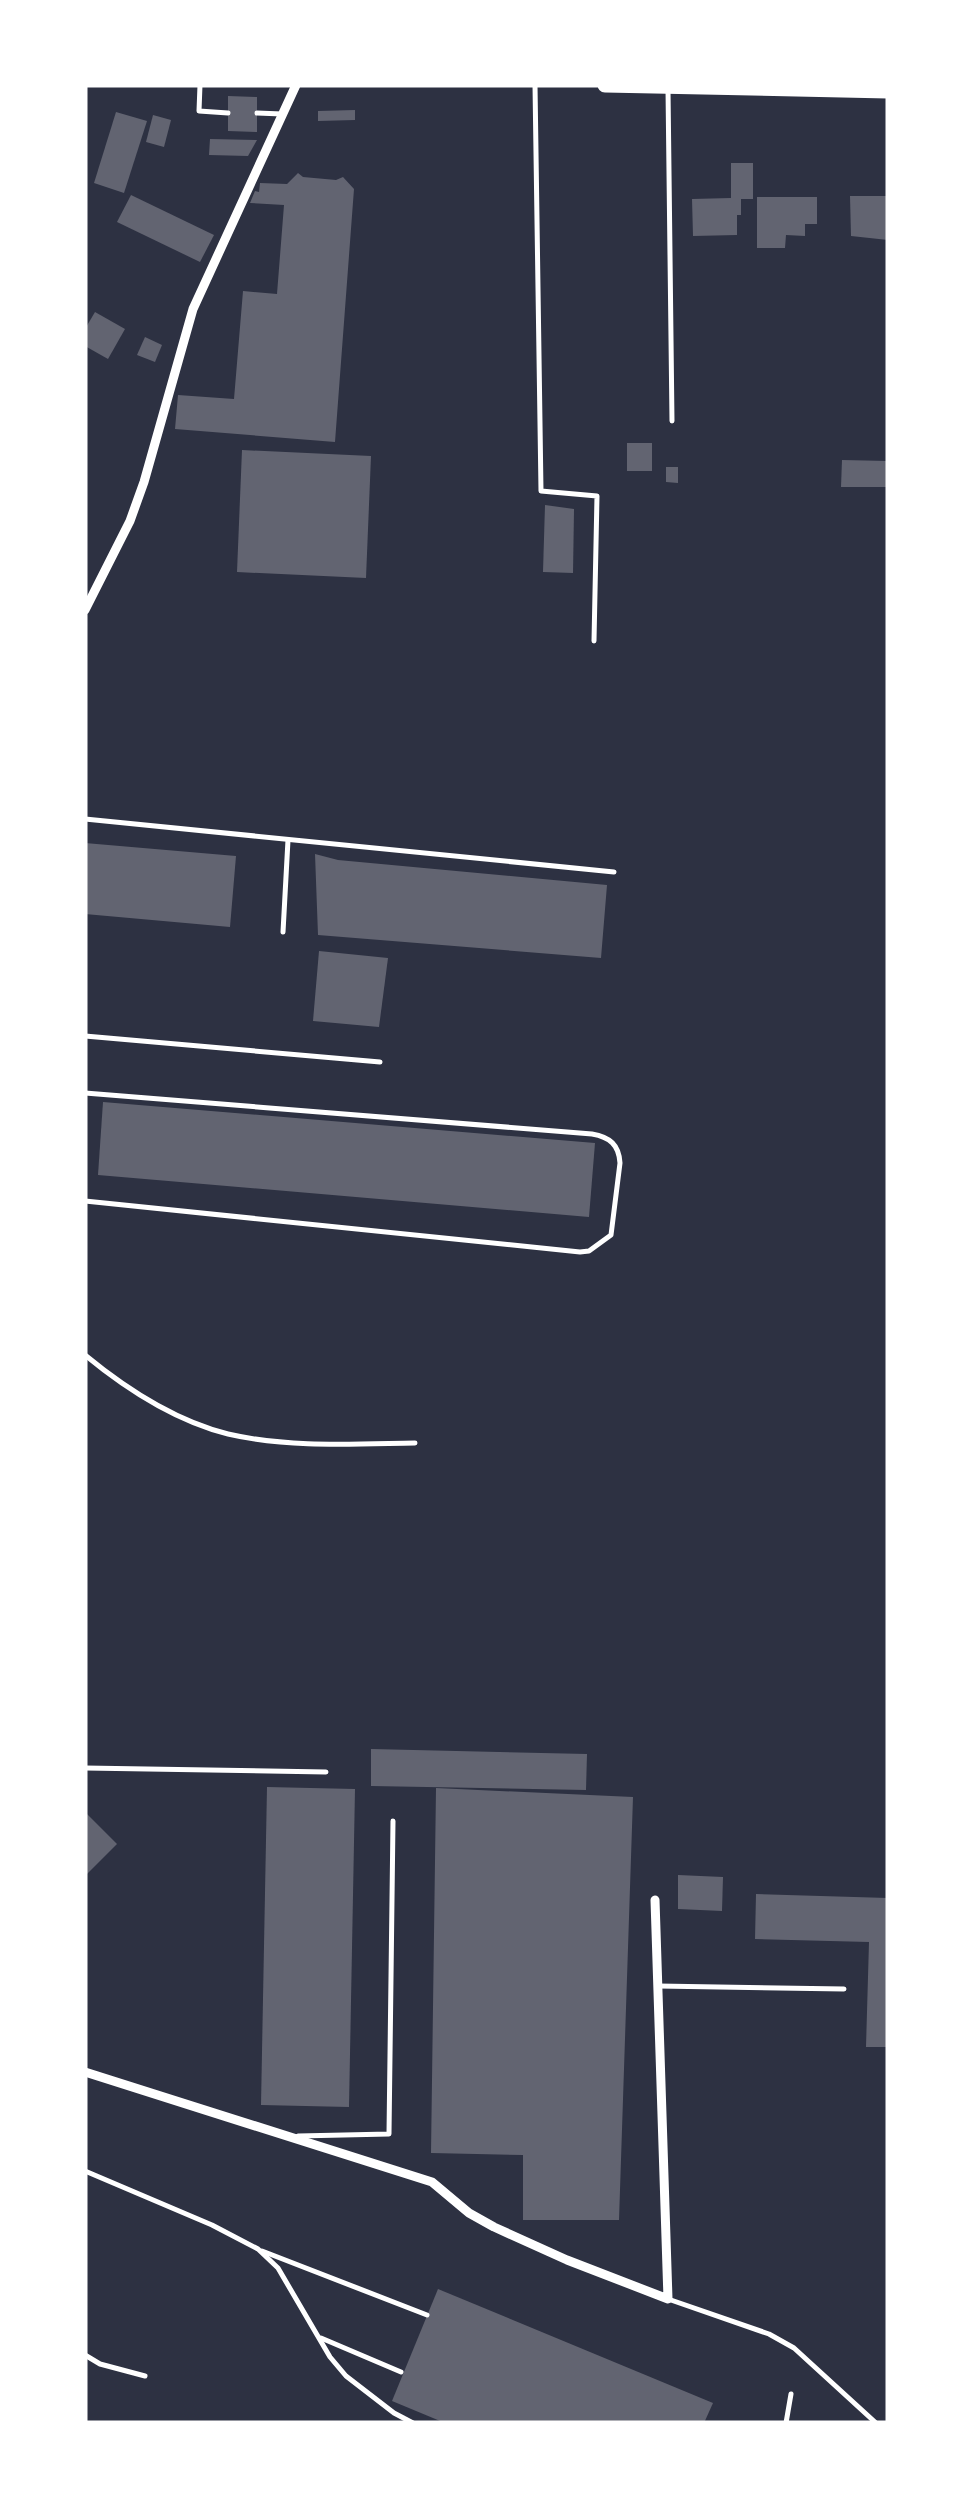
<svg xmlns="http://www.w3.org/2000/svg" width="973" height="2508" viewBox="0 0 973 2508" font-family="Barlow,sans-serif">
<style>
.building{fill:#626471}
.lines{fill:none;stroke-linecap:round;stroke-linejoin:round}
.service{stroke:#fff;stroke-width:5}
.minor{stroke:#fff;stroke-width:9}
.primary{stroke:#fff;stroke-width:15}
</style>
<rect width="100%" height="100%" fill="#2d3142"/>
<g class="building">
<polygon points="228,96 257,97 257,132 228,131"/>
<polygon points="355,110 355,120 318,121 318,111"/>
<polygon points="116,112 147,121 124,193 94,183"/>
<polygon points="153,115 171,120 164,147 146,142"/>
<polygon points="210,139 257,140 248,156 209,155"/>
<polygon points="731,163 753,163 753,199 741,199 741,215 737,215 737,235 693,236 692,199 731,198"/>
<polygon points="298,173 303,177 336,180 343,177 354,189 335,442 175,429 178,395 234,399 243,291 277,294 284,205 250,203 255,191 259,192 260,183 287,184"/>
<polygon points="131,195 214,235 200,262 117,222"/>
<polygon points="850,196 888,196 888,240 851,236"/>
<polygon points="757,197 817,197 817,224 805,224 805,236 786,235 785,248 757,248"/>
<polygon points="95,312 125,329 108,359 85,346 85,329"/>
<polygon points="145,337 162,345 155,362 137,355"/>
<rect x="627" y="443" width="25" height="28"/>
<polygon points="242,450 371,456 366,578 237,572"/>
<polygon points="842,460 888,461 888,487 841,487"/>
<polygon points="666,467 678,467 678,483 666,482"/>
<polygon points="545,505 574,509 573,573 543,572"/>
<polygon points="85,843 236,856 230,927 85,914"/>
<polygon points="315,854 338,860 607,885 601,958 318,935"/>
<polygon points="319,951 388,958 379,1027 313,1021"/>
<polygon points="103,1102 595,1143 589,1217 98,1175"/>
<polygon points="371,1749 587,1754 586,1790 371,1786"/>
<polygon points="267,1787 355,1789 349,2107 261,2105"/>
<polygon points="436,1788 633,1797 619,2220 523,2220 523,2155 431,2153"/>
<polygon points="85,1812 117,1844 85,1876"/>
<polygon points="678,1875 723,1877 722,1911 678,1909"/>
<polygon points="756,1894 888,1898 888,2047 866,2047 869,1942 755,1939"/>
<polygon points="438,2289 713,2403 704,2423 445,2423 392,2401"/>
</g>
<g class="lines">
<g class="service">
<polyline points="200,85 199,111 228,113"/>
<polyline points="535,85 541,491 597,496 594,641"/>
<polyline points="668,89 672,421"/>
<polyline points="257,113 282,114"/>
<polyline points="85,819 614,872"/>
<polyline points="283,932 288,840"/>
<polyline points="85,1036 380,1062"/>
<path d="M85,1093L592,1134C610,1137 619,1145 620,1163L611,1235L589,1251L580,1252L85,1201"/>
<path d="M85,1355C125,1388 176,1421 228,1434C289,1448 353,1444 415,1443"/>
<polyline points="85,1768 326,1772"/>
<polyline points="658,1986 844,1989"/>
<polyline points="298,2136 389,2134 393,1821"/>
<polyline points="85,2171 212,2225 258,2249 278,2268 330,2357 346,2376 394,2413 413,2423"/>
<polyline points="262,2251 427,2315"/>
<polyline points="668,2299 769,2334 794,2348 876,2423"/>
<polyline points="321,2338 401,2372"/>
<polyline points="85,2355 100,2364 145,2376"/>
<polyline points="786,2423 791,2394"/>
</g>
<g class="minor">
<polyline points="85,610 130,521 144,482 193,309 296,85"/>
<polyline points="85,2072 432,2182 469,2213 494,2227 567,2260 668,2299 655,1900"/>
</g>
<polyline class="primary" points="605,85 888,91"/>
</g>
<rect width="973" height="2508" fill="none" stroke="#ffffff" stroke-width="175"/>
</svg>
